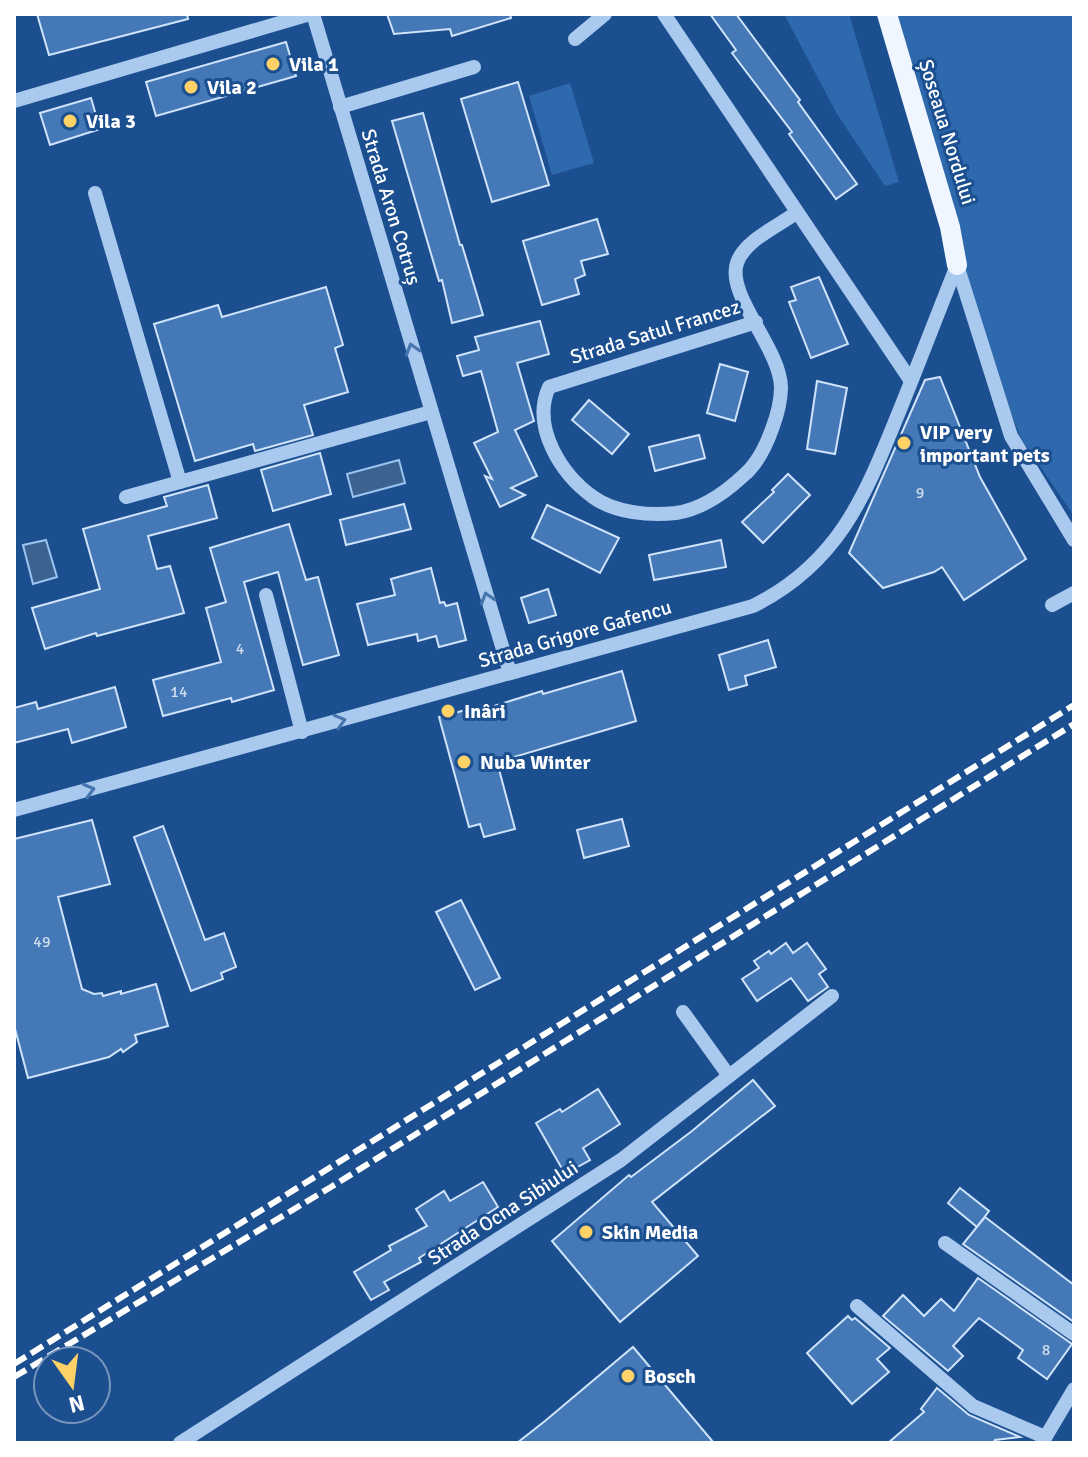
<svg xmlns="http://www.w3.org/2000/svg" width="1088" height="1457" viewBox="0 0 1088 1457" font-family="Signika,sans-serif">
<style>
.green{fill:#2e69ad}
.water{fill:#3c6290;stroke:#9cc4f0;stroke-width:2}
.building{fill:#4478b7;stroke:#cfe3fa;stroke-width:2}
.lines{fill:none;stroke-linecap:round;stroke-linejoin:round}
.minor{stroke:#a9c9ee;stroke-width:14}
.major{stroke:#f0f6ff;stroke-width:20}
.rail{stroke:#fff;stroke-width:6;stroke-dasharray:14 6;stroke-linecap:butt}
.oneway{stroke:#4674ac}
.poi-dot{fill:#ffd166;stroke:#1b4f8f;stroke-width:3}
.labels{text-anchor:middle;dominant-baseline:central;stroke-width:6;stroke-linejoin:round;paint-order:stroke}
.number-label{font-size:16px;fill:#d0dded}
.poi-label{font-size:20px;font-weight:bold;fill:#fff;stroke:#1b4f8f;text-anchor:start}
.street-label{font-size:20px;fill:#fff;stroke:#1b4f8f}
</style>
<rect width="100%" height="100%" fill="#1b4f8f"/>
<g class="green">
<polygon points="784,14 849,14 899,182 885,186 837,114"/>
<polygon points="889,14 1074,14 1074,516 1022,440 984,349"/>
<polygon points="570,83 594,163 552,175 529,96"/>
</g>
<g class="water">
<polygon points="399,460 405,483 353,497 347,474"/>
<polygon points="46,540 57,577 33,584 23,545"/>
</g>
<g class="building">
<polygon points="37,14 187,14 188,19 49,55"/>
<polygon points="387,14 510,14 511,18 452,36 450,29 394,34"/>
<polygon points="710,14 736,14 800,100 798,102 857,184 836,199 789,134 792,132 732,53 736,50"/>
<polygon points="286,42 296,76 156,116 146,82"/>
<polygon points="518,82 549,185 492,202 461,99"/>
<polygon points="91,98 100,129 50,145 40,113"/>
<polygon points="423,113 460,245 462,245 483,315 452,323 442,280 439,281 392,121"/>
<polygon points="597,219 608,254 581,261 585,275 575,279 579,294 542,305 523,241"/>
<polygon points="819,277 848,344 811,358 789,302 796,300 791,287"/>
<polygon points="326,287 343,345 335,348 348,392 304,405 313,435 255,451 253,444 195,461 154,324 218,305 222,317"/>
<polygon points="540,321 549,354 517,363 534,421 515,430 537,476 511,488 525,495 500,507 485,476 492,479 474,443 498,432 481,371 463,376 457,356 479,350 475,337"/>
<polygon points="720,364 748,372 735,421 707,413"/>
<polygon points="940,377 980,477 1026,559 964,600 942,567 934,572 883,588 849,553 925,380"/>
<polygon points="817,381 847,388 835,454 807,449"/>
<polygon points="589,400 629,434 612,454 572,420"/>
<polygon points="699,435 705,458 655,471 649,447"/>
<polygon points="320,453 331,494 273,511 261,470"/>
<polygon points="788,474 810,495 763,543 742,522 774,492 772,490"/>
<polygon points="208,485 217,518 148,536 157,569 170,566 184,613 97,636 96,633 45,649 32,608 100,589 83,529 167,506 164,497"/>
<polygon points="404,504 411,529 346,545 340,520"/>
<polygon points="547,505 619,538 600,573 532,538"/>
<polygon points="289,524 306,580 318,577 339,655 303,665 278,572 244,582 274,690 232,702 231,698 163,716 153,680 221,662 206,608 226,602 210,548"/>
<polygon points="721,540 726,567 654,580 649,555"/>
<polygon points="431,568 440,603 444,602 446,606 457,603 466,640 439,647 436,636 418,641 417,634 368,645 357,604 395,595 391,579"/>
<polygon points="548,589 556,615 529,623 521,598"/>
<polygon points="768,640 776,667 745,676 747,685 729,690 719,655"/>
<polygon points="622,671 636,721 497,762 515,829 484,837 480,824 469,827 439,717 477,707 478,711 542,691 543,694"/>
<polygon points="115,687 126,727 72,743 68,729 14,743 14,708 36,702 38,709"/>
<polygon points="622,819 629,846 584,858 577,830"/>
<polygon points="92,820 110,884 58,897 82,989 94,994 102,993 103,996 121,991 121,994 156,984 168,1026 135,1035 137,1042 123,1052 121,1049 109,1057 28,1078 14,1025 14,839"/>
<polygon points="163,826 205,940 224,933 236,967 221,973 223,979 191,991 134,837"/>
<polygon points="461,900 500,978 475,990 436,912"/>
<polygon points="786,943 793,953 807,943 826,969 819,974 828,987 808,1001 791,978 757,1001 742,979 759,968 754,961 769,951 771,954"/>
<polygon points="753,1080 775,1106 652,1202 698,1256 620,1322 552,1241 629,1175 631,1177 692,1131"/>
<polygon points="598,1089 620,1124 583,1148 590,1160 565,1174 536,1123 560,1109 562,1112"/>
<polygon points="483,1182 498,1207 419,1258 421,1262 384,1282 389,1290 371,1300 354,1272 391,1250 389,1246 427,1226 416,1209 444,1191 450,1201"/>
<polygon points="960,1188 989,1211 977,1227 948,1203"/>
<polygon points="985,1217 1074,1285 1074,1322 963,1244"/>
<polygon points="978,1278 1072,1344 1047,1379 1018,1358 1023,1350 979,1318 953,1346 963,1356 948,1371 883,1316 903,1295 924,1316 941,1299 954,1311"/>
<polygon points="848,1316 852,1320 855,1318 890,1348 877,1359 889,1372 852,1404 807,1353"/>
<polygon points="633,1347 714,1443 517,1443 545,1421"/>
<polygon points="937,1388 969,1415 1020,1437 995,1440 993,1443 888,1443 924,1412 921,1409"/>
</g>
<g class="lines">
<g class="minor">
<polyline points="313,14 510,673"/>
<polyline points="664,14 911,381"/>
<polyline points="575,39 605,14"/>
<polyline points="14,101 310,14"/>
<polyline points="340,107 474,67"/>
<polyline points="95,193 180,482"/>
<polyline points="957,265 1011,436 1074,540"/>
<path d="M756,322L549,387C531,427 561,474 593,497C615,513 650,516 676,513C702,509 725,493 744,475C758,463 766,446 772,429C777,416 781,401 781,387C780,348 726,295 737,263C744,241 778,226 796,213"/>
<polyline points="126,497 431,412"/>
<polyline points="266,595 302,732"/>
<polyline points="1052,605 1074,593"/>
<path d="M14,810L753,606C841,562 866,493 901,407C920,360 938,313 957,265"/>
<polyline points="683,1012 729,1076"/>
<polyline points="945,1243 1074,1334"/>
<polyline points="857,1306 973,1406 1045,1437"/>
<polyline points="180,1443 621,1160 832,996"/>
<polyline points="1042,1443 1074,1389"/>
</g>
<polyline class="major" points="887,14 950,227 957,265"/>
<g class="rail">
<polyline points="14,1364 1074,705"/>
<polyline points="14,1377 331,1187 1074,724"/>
</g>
</g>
<defs><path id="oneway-chevron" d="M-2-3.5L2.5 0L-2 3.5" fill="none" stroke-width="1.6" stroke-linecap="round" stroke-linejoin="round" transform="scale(2)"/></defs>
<g class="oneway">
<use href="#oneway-chevron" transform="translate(412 349) rotate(-107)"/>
<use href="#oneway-chevron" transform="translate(487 598) rotate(-107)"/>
<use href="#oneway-chevron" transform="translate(340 721) rotate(-16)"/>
<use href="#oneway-chevron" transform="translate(89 790) rotate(-15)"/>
</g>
<g class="poi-dot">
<circle cx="273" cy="64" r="8"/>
<circle cx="191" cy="87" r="8"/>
<circle cx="70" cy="121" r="8"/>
<circle cx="904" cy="443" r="8"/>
<circle cx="448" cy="711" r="8"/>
<circle cx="464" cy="762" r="8"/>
<circle cx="586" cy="1232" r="8"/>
<circle cx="628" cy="1376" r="8"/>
</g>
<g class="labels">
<g class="number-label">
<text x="920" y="493">9</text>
<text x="240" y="649">4</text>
<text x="179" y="692">14</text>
<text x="42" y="942">49</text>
<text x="1046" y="1350">8</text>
</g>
<g class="poi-label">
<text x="289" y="64">Vila 1</text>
<text x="207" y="87">Vila 2</text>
<text x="86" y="121">Vila 3</text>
<text x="920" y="432">VIP very<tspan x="920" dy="23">important pets</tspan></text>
<text x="464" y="711">Inâri</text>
<text x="480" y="762">Nuba Winter</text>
<text x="602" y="1232">Skin Media</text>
<text x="644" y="1376">Bosch</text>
</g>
<g class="street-label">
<text transform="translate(947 132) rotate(73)">Șoseaua Nordului</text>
<text transform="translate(391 207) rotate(73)">Strada Aron Cotruș</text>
<text transform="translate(655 332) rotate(-17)">Strada Satul Francez</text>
<text transform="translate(575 634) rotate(-16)">Strada Grigore Gafencu</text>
<text transform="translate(503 1213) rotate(-33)">Strada Ocna Sibiului</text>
</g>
</g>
<rect width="1088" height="1457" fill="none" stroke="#ffffff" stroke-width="32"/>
<g transform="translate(72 1385) rotate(166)"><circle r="38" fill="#1b4f8f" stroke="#7695bc" stroke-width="2"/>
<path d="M0-6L14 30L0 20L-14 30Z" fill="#ffd166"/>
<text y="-12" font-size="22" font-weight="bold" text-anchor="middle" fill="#ffffff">N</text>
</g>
</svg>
